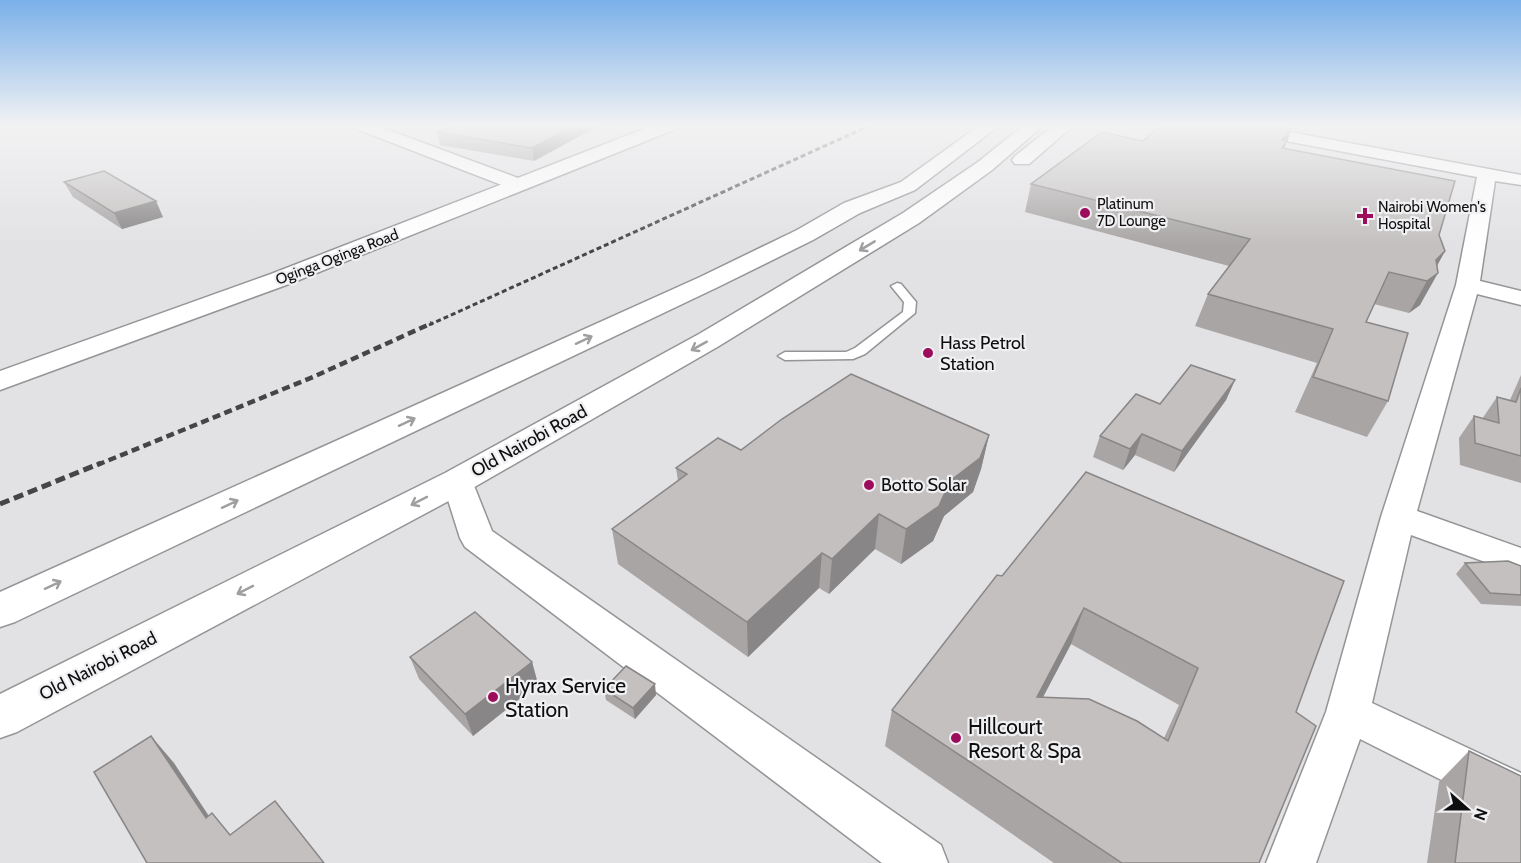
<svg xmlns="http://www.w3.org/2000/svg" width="1521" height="863" viewBox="0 0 1521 863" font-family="Cabin,sans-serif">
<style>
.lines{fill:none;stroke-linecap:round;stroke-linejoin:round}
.lane-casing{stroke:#959497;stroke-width:3}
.street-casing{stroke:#959497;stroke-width:3}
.secondary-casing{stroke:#959497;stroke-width:3}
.highway-casing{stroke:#959497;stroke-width:3}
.lane{fill:#fff;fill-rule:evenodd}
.street{fill:#fff;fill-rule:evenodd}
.secondary{fill:#fff;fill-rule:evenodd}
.highway{fill:#fff;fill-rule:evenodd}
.rail-far2{stroke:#454547;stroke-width:3;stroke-dasharray:5 3;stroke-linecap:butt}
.rail-far1{stroke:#454547;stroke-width:4.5;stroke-dasharray:8 4.5;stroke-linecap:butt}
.rail{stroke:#454547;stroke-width:5;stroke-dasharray:10 5;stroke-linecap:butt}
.wall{fill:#a8a5a4;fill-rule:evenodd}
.shaded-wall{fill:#888686}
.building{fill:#c3c0bf;stroke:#888686;stroke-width:1.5;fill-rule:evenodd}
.oneway{stroke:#9f9f9f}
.poi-dot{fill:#9c0c5a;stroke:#f0eff2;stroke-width:2}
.labels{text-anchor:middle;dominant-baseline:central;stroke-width:4.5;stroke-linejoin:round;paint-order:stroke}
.far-poi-label{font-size:15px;fill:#0e0e0f;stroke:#f0eff2;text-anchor:start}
.far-street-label{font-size:15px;fill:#0e0e0f;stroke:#f0eff2}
.poi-label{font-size:18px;fill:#0e0e0f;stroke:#f0eff2;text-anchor:start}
.street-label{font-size:18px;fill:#0e0e0f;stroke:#f0eff2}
.near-poi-label{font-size:21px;fill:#0e0e0f;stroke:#f0eff2;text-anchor:start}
</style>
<rect width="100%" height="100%" fill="#e2e1e4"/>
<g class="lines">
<defs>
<polygon id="lane" points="897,283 901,284 916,302 915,313 865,354 853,359 785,360 778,356 785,352 846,352 855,348 903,312 904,302 891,286"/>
<g id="street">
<polygon points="352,125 375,125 526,181 528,185 526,189 512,189 354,128"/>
<polygon points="1219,125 1253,125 1521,175 1521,185 1495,181 1480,281 1521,291 1521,305 1477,294 1417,511 1521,548 1521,575 1411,535 1372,703 1521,773 1521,820 1360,739 1316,863 1266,863 1326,712 1381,517 1456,285 1477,177 1227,130"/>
<polygon points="458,470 469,473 492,531 941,845 948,863 882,863 465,547 460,538 442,481 447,473"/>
</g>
<polygon id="secondary" points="654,125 679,125 676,129 289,284 0,390 0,371 271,274"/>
<g id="highway">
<polygon points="980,125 1000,125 915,190 860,213 813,240 718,287 15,622 0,627 0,592 700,277 797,230 844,203 901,182"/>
<polygon points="1024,125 1044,125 992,170 919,223 719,346 471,489 17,732 0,738 0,694 445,473 699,334 903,213 978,162"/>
<polygon points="1054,125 1074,125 1029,164 1015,164 1012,160 1015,156"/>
</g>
</defs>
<use href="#lane" class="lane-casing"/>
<use href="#street" class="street-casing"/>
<use href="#secondary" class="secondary-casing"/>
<use href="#highway" class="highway-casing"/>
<use href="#lane" class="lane"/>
<use href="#street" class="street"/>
<use href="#secondary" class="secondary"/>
<use href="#highway" class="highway"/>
<polyline class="rail-far2" points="429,325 871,125"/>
<polyline class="rail-far1" points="97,465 313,377 432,323"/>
<polyline class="rail" points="0,504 101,463"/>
</g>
<g class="wall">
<polygon points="451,125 600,125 534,161 440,145 437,132 455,126"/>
<polygon points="1293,125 1284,148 1439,235 1445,251 1437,266 1420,305 1409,313 1374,304 1366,322 1388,401 1367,437 1295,412 1317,363 1195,326 1208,294 1229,266 1025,212 1031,184"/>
<polygon points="64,182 163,217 122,229 73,197"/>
<polygon points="1521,375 1521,483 1460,465 1459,438 1474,416 1482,419 1497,397 1510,400"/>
<polygon points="1235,380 1226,400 1174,472 1135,455 1123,470 1093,457 1100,436 1160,404"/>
<polygon points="989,435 981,469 973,492 944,516 933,541 901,564 875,549 829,594 819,588 748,657 618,564 612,529 678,481 676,468 741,450"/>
<path d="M1086,472L1296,712L1259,863H1054L885,746L892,710L1002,576ZM1071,644L1179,705L1164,738L1043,697Z"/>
<polygon points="1465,563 1521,566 1521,606 1481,604 1456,574"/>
<polygon points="410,657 532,662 538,684 473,736 419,679"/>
<polygon points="604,689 656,695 635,719 606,700"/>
<polygon points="1469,751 1521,863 1427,863 1439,782"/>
</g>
<g class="shaded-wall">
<polygon points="575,125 600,125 534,161 532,148"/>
<polygon points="1293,125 1287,142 1287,141 1277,167 1282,140"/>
<polygon points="156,201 163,217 122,229 114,213"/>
<polygon points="1445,251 1430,278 1438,273 1420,305 1409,313 1427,281 1436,260"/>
<polygon points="1235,380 1226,400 1174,472 1182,451"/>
<polygon points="1142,434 1135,455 1123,470 1130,449"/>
<polygon points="989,435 981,469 973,492 944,516 933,541 901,564 906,529 950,481"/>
<polygon points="879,514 875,549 829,594 832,559"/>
<polygon points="822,553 819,588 748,657 747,622"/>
<polygon points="1084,608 1071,644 1024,733 1037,697"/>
<polygon points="532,662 538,684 473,736 465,714"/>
<polygon points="655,684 656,695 635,719 633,708"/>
<polygon points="151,736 174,763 228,845 206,818"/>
</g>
<g class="building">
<polygon points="457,125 575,125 532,148 437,132"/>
<polygon points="1161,125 1293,125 1282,140 1287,141 1282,148 1455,181 1439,235 1445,251 1436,260 1438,273 1427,281 1389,272 1366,322 1408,333 1388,401 1313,377 1333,329 1208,294 1250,239 1031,184 1102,132 1143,141"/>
<polygon points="104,171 156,201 114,213 64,182"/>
<polygon points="1191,365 1235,380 1182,451 1142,434 1130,449 1100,436 1136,394 1160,404"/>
<polygon points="851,374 989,435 980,458 950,481 939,506 906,529 879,514 832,559 822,553 747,622 612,529 687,474 676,468 718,438 741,450 782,419"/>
<polygon points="1521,388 1521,456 1475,443 1474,416 1499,423 1497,397 1516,402"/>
<path d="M1086,472L1344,581L1296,712L1316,726L1259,863H1122L892,710L997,575L1002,576ZM1084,608L1198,668L1168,741L1137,721L1089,699L1037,697Z"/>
<polygon points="1508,561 1521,566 1521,595 1490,593 1465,563"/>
<polygon points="475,612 532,662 465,714 410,657"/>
<polygon points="626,666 655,684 633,708 604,689"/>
<polygon points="151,736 206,818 212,813 230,835 275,801 324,863 147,863 94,772"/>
<polygon points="1469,751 1521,776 1521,863 1455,863"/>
</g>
<defs><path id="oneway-shaft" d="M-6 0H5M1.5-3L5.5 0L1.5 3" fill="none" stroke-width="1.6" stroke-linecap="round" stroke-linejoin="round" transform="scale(1.5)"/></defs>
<g class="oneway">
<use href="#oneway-shaft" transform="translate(867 246) rotate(149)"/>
<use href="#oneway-shaft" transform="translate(584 340) rotate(-25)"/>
<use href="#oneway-shaft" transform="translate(699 346) rotate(151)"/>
<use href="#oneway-shaft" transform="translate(407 422) rotate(-25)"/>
<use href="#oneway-shaft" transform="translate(419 501) rotate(153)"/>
<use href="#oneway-shaft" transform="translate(230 504) rotate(-25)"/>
<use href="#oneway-shaft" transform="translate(53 585) rotate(-25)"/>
<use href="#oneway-shaft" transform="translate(245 590) rotate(153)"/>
</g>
<linearGradient id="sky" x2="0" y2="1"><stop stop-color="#7ab0e9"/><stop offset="0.51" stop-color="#f2f2f3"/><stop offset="1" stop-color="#f2f2f3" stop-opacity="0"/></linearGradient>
<rect width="1521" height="246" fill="url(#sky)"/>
<g class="poi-dot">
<circle cx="1085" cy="213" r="6"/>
<path d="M1362 207h6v6h6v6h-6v6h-6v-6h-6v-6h6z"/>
<circle cx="928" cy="353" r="6"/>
<circle cx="869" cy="485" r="6"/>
<circle cx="493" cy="697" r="6"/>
<circle cx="956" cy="738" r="6"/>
</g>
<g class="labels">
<g class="far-poi-label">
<text x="1097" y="204">Platinum<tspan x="1097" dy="17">7D Lounge</tspan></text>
<text x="1378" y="207">Nairobi Women's<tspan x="1378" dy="17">Hospital</tspan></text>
</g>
<g class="far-street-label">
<text transform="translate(337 257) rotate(-21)">Oginga Oginga Road</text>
</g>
<g class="poi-label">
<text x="940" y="343">Hass Petrol<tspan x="940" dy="21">Station</tspan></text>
<text x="881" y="485">Botto Solar</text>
</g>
<g class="street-label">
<text transform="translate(529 441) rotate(-29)">Old Nairobi Road</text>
<text transform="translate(98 666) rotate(-27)">Old Nairobi Road</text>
</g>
<g class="near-poi-label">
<text x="505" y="685">Hyrax Service<tspan x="505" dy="24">Station</tspan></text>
<text x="968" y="726">Hillcourt<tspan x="968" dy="24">Resort &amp; Spa</tspan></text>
</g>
</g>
<g transform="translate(1467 809) rotate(111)" stroke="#f0eff2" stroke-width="4.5" paint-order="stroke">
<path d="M0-4.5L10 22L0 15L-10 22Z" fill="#0e0e0f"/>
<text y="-9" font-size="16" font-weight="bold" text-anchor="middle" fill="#0e0e0f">N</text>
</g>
</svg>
